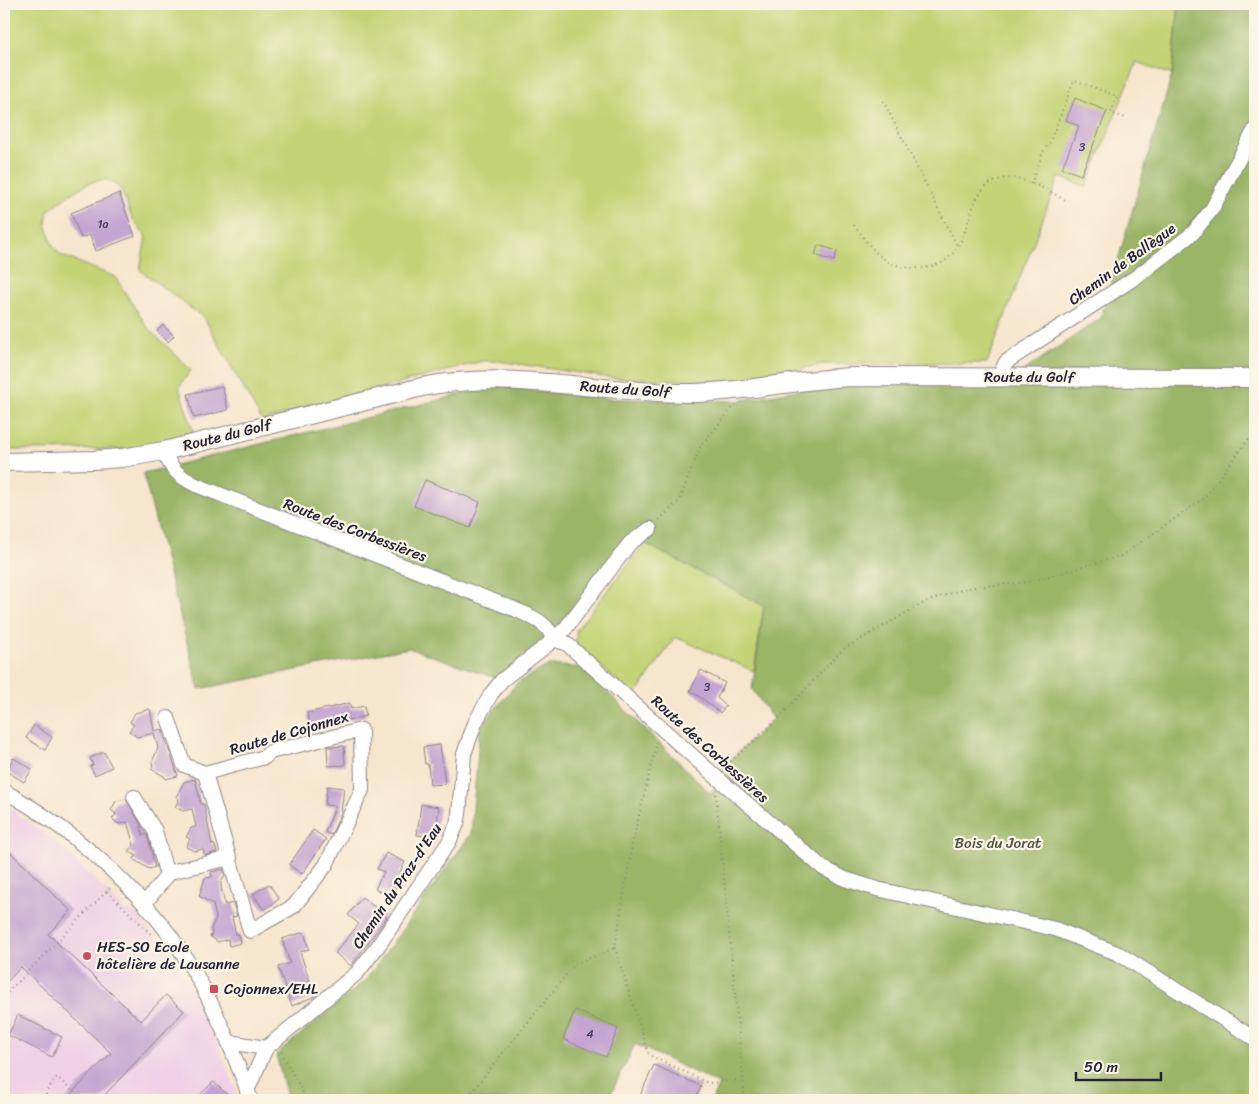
<svg xmlns="http://www.w3.org/2000/svg" width="1259" height="1104" viewBox="0 0 1259 1104" font-family="Sriracha,sans-serif">
<style>
.built{fill:#efd0e6}
.green{fill:#c3d375;stroke:#727a58}
.forest{fill:#9ab566;stroke:#5e6c50}
.building{fill:#c4a4d1}
.lines{fill:none;stroke-linecap:round;stroke-linejoin:round}
.minor-casing{stroke:#8c8484;stroke-width:16}
.major-casing{stroke:#8c8484;stroke-width:20}
.path{stroke:#8c8484;stroke-width:2;stroke-dasharray:1 4;stroke-linecap:butt}
.minor{stroke:#fff;stroke-width:14}
.major{stroke:#fff;stroke-width:18}
.poi-dot{fill:#d1495b;stroke:#fcf5e5;stroke-width:2}
.labels{text-anchor:middle;dominant-baseline:central;stroke-width:4.5;stroke-linejoin:round;paint-order:stroke}
.number-label{font-size:12px;fill:#4a4260}
.street-label{font-size:15px;fill:#22223b;stroke:#fcf5e5}
.park-label{font-size:15px;fill:#52574c;stroke:#fcf5e5}
.poi-label{font-size:15px;fill:#22223b;stroke:#fcf5e5;text-anchor:start}
</style>
<rect width="100%" height="100%" fill="#fcf5e5"/>
<filter id="ink" filterUnits="userSpaceOnUse"><feTurbulence type="fractalNoise" baseFrequency=".02" numOctaves="2"/><feDisplacementMap in="SourceGraphic" scale="10" xChannelSelector="R" yChannelSelector="G"/><feConvolveMatrix kernelMatrix="1 2 1 2 8 2 1 2 1" color-interpolation-filters="sRGB"/></filter>
<filter id="wash" filterUnits="userSpaceOnUse"><feTurbulence type="fractalNoise" baseFrequency=".0096" numOctaves="4" result="noise"/><feDisplacementMap in="SourceGraphic" scale="20" xChannelSelector="R" yChannelSelector="G"/><feGaussianBlur stdDeviation="1.12" result="paint"/><feColorMatrix in="noise" values="0 0 0 0 0 0 0 0 0 0 0 0 0 0 0 0 0 1.4 0 .05"/><feComposite in="paint" operator="in"/></filter>
<g filter="url(#wash)">
<rect width="100%" height="100%" fill="#f7e6ce"/>
<polygon class="built" points="4,804 58,844 125,909 138,915 174,961 202,1007 240,1100 4,1100"/>
<g class="green">
<path d="M4,4H1179L1172,75L1137,62L1086,187L1059,177L987,363L823,364L741,382L612,378L499,361H482L262,421L204,318L140,270L146,237C141,230 136,224 132,218C127,208 125,194 118,186C99,167 64,199 48,211L46,224L52,244L60,255L115,277L148,328L191,370L179,387L194,434L137,449L4,450Z"/>
<polygon points="645,543 764,606 754,671 675,637 635,696 576,645 576,630"/>
</g>
<polygon class="forest" points="1179,4 1255,4 1255,1100 712,1100 719,1084 635,1044 608,1100 288,1100 276,1055 366,980 471,834 480,727 517,683 549,665 583,668 710,793 724,778 718,772 773,719 752,689 764,606 631,536 550,635 496,678 409,648 199,689 143,473 495,386 610,399 738,401 824,385 1007,382 1101,318 1172,75"/>
<g id="blocks">
<g class="building">
<polygon points="1075,98 1107,111 1081,175 1062,168 1079,126 1066,120"/>
<polygon points="119,193 135,236 96,251 90,235 81,238 71,213"/>
<polygon points="818,245 837,251 834,261 815,255"/>
<polygon points="163,325 174,336 168,342 157,331"/>
<polygon points="222,386 228,410 194,418 188,394"/>
<polygon points="425,480 480,502 470,528 414,506"/>
<polygon points="701,670 725,683 717,698 726,706 720,713 700,697 690,691"/>
<polygon points="350,703 351,709 364,706 366,716 311,728 307,713"/>
<polygon points="150,709 154,731 162,729 178,776 165,779 164,776 151,769 153,766 152,762 158,748 154,733 137,737 129,731 134,725 130,722 135,713"/>
<polygon points="34,725 52,737 45,750 26,738"/>
<polygon points="440,745 445,784 430,785 428,764 425,764 423,747"/>
<polygon points="344,746 345,765 328,766 327,747"/>
<polygon points="104,752 112,767 95,775 90,766 93,765 90,758"/>
<polygon points="13,758 32,769 24,782 6,771"/>
<polygon points="195,779 201,804 204,804 212,845 214,844 217,852 206,855 204,854 203,849 194,851 186,847 190,839 186,837 191,828 196,827 192,809 183,811 175,807 179,799 176,797 184,782"/>
<polygon points="327,786 344,788 341,813 331,835 325,832 336,806 325,805"/>
<polygon points="126,799 140,823 143,836 147,834 155,867 149,869 133,859 137,856 128,851 134,845 127,822 119,824 112,819 116,814 111,810 116,801"/>
<polygon points="421,804 439,807 435,837 417,835"/>
<polygon points="313,830 326,839 302,874 289,865"/>
<polygon points="4,846 71,911 48,934 141,1021 166,995 184,1011 100,1100 65,1100 111,1053 21,967 4,985"/>
<polygon points="386,853 405,862 393,886 396,887 391,897 375,889 384,872 377,869"/>
<polygon points="223,869 225,875 221,882 221,887 225,905 233,903 237,916 232,917 236,935 239,934 241,943 229,946 228,939 218,942 210,936 212,934 211,928 216,918 213,904 199,896 205,878 212,877 211,872"/>
<polygon points="269,884 279,899 264,910 253,894"/>
<polygon points="362,897 387,917 351,966 335,953 359,924 348,915"/>
<polygon points="304,932 309,949 300,952 315,996 292,1006 278,967 290,963 282,939"/>
<polygon points="575,1010 618,1029 606,1057 563,1039"/>
<polygon points="18,1015 62,1037 52,1057 8,1035"/>
<polygon points="654,1065 701,1086 695,1100 638,1100"/>
<polygon points="213,1082 234,1100 195,1100"/>
</g>
</g>
</g>
<g filter="url(#ink)">
<use href="#blocks" fill-opacity="0" stroke="#8c8484" stroke-width="1"/>
<g class="lines">
<defs>
<g id="minor">
<polyline points="999,377 1006,362 1136,277 1193,233 1212,209 1255,129"/>
<path d="M164,451C170,469 180,477 196,485L514,609C527,615 551,623 552,639"/>
<polyline points="552,639 566,643 715,776 823,868 845,879 877,889 1055,929 1119,954 1255,1039"/>
<polyline points="168,718 184,765 205,773 250,931 294,906 326,865 362,790 361,730 270,752 265,757 205,773"/>
<path d="M4,791C79,833 153,900 196,975C219,1015 235,1057 251,1100"/>
<polyline points="134,797 155,831 167,876"/>
<polyline points="144,904 170,872 230,858"/>
<polyline points="229,1042 266,1048"/>
<polyline points="247,1091 266,1048 357,973 378,946 449,842 457,824 459,814 464,754 475,723 491,694 502,680 546,646 565,629 630,543 650,529"/>
</g>
<path id="major" d="M4,462L94,460L122,458L164,451L422,387C510,369 598,393 687,393C743,393 798,379 854,377L1255,378"/>
</defs>
<use href="#minor" class="minor-casing"/>
<use href="#major" class="major-casing"/>
<g class="path">
<polyline points="883,101 958,247"/>
<polyline points="1031,184 1043,152 1050,142 1074,80 1117,96 1111,113 1128,119"/>
<path d="M854,225C873,250 883,268 917,268C979,268 958,195 995,181C1019,171 1045,190 1067,201"/>
<polyline points="659,520 679,501 701,445 735,405"/>
<polyline points="657,742 632,844 615,948 649,1055 708,1083 742,1080"/>
<polyline points="723,768 777,720 842,650 927,601 967,588 1028,582 1121,556 1203,499 1251,436 1255,433"/>
<polyline points="716,794 745,1100"/>
<polyline points="107,891 153,936"/>
<polyline points="4,996 110,888"/>
<polyline points="281,1052 307,1100"/>
<polyline points="46,1100 46,1092 57,1077 73,1092"/>
<polyline points="465,1100 575,964 615,948"/>
</g>
<use href="#minor" class="minor"/>
<use href="#major" class="major"/>
</g>
</g>
<g class="poi-dot">
<circle cx="87" cy="956" r="5"/>
<rect x="209" y="984" width="10" height="10" rx="2.5"/>
</g>
<g class="labels">
<g class="number-label">
<text x="1082" y="147">3</text>
<text x="103" y="224">1a</text>
<text x="707" y="687">3</text>
<text x="590" y="1034">4</text>
</g>
<g class="street-label">
<text transform="translate(1122 264) rotate(-36)">Chemin de Ballègue</text>
<text x="1029" y="377">Route du Golf</text>
<text transform="translate(625 389) rotate(4)">Route du Golf</text>
<text transform="translate(227 435) rotate(-14)">Route du Golf</text>
<text transform="translate(355 530) rotate(21)">Route des Corbessières</text>
<text transform="translate(289 733) rotate(-16)">Route de Cojonnex</text>
<text transform="translate(710 749) rotate(42)">Route des Corbessières</text>
<text transform="translate(397 886) rotate(-56)">Chemin du Praz-d'Eau</text>
</g>
<g class="park-label">
<text x="998" y="843">Bois du Jorat</text>
</g>
<g class="poi-label">
<text x="97" y="947">HES-SO Ecole<tspan x="97" dy="17">hôtelière de Lausanne</tspan></text>
<text x="224" y="989">Cojonnex/EHL</text>
</g>
</g>
<rect width="1259" height="1104" fill="none" stroke="#fcf5e5" stroke-width="20"/>
<path d="M1076 1072v8h85v-8" fill="none" stroke="#22223b" stroke-width="2.5"/>
<text x="1084" y="1072" font-size="15" fill="#22223b" stroke="#fcf5e5" stroke-width="4" paint-order="stroke">50 m</text>
</svg>
